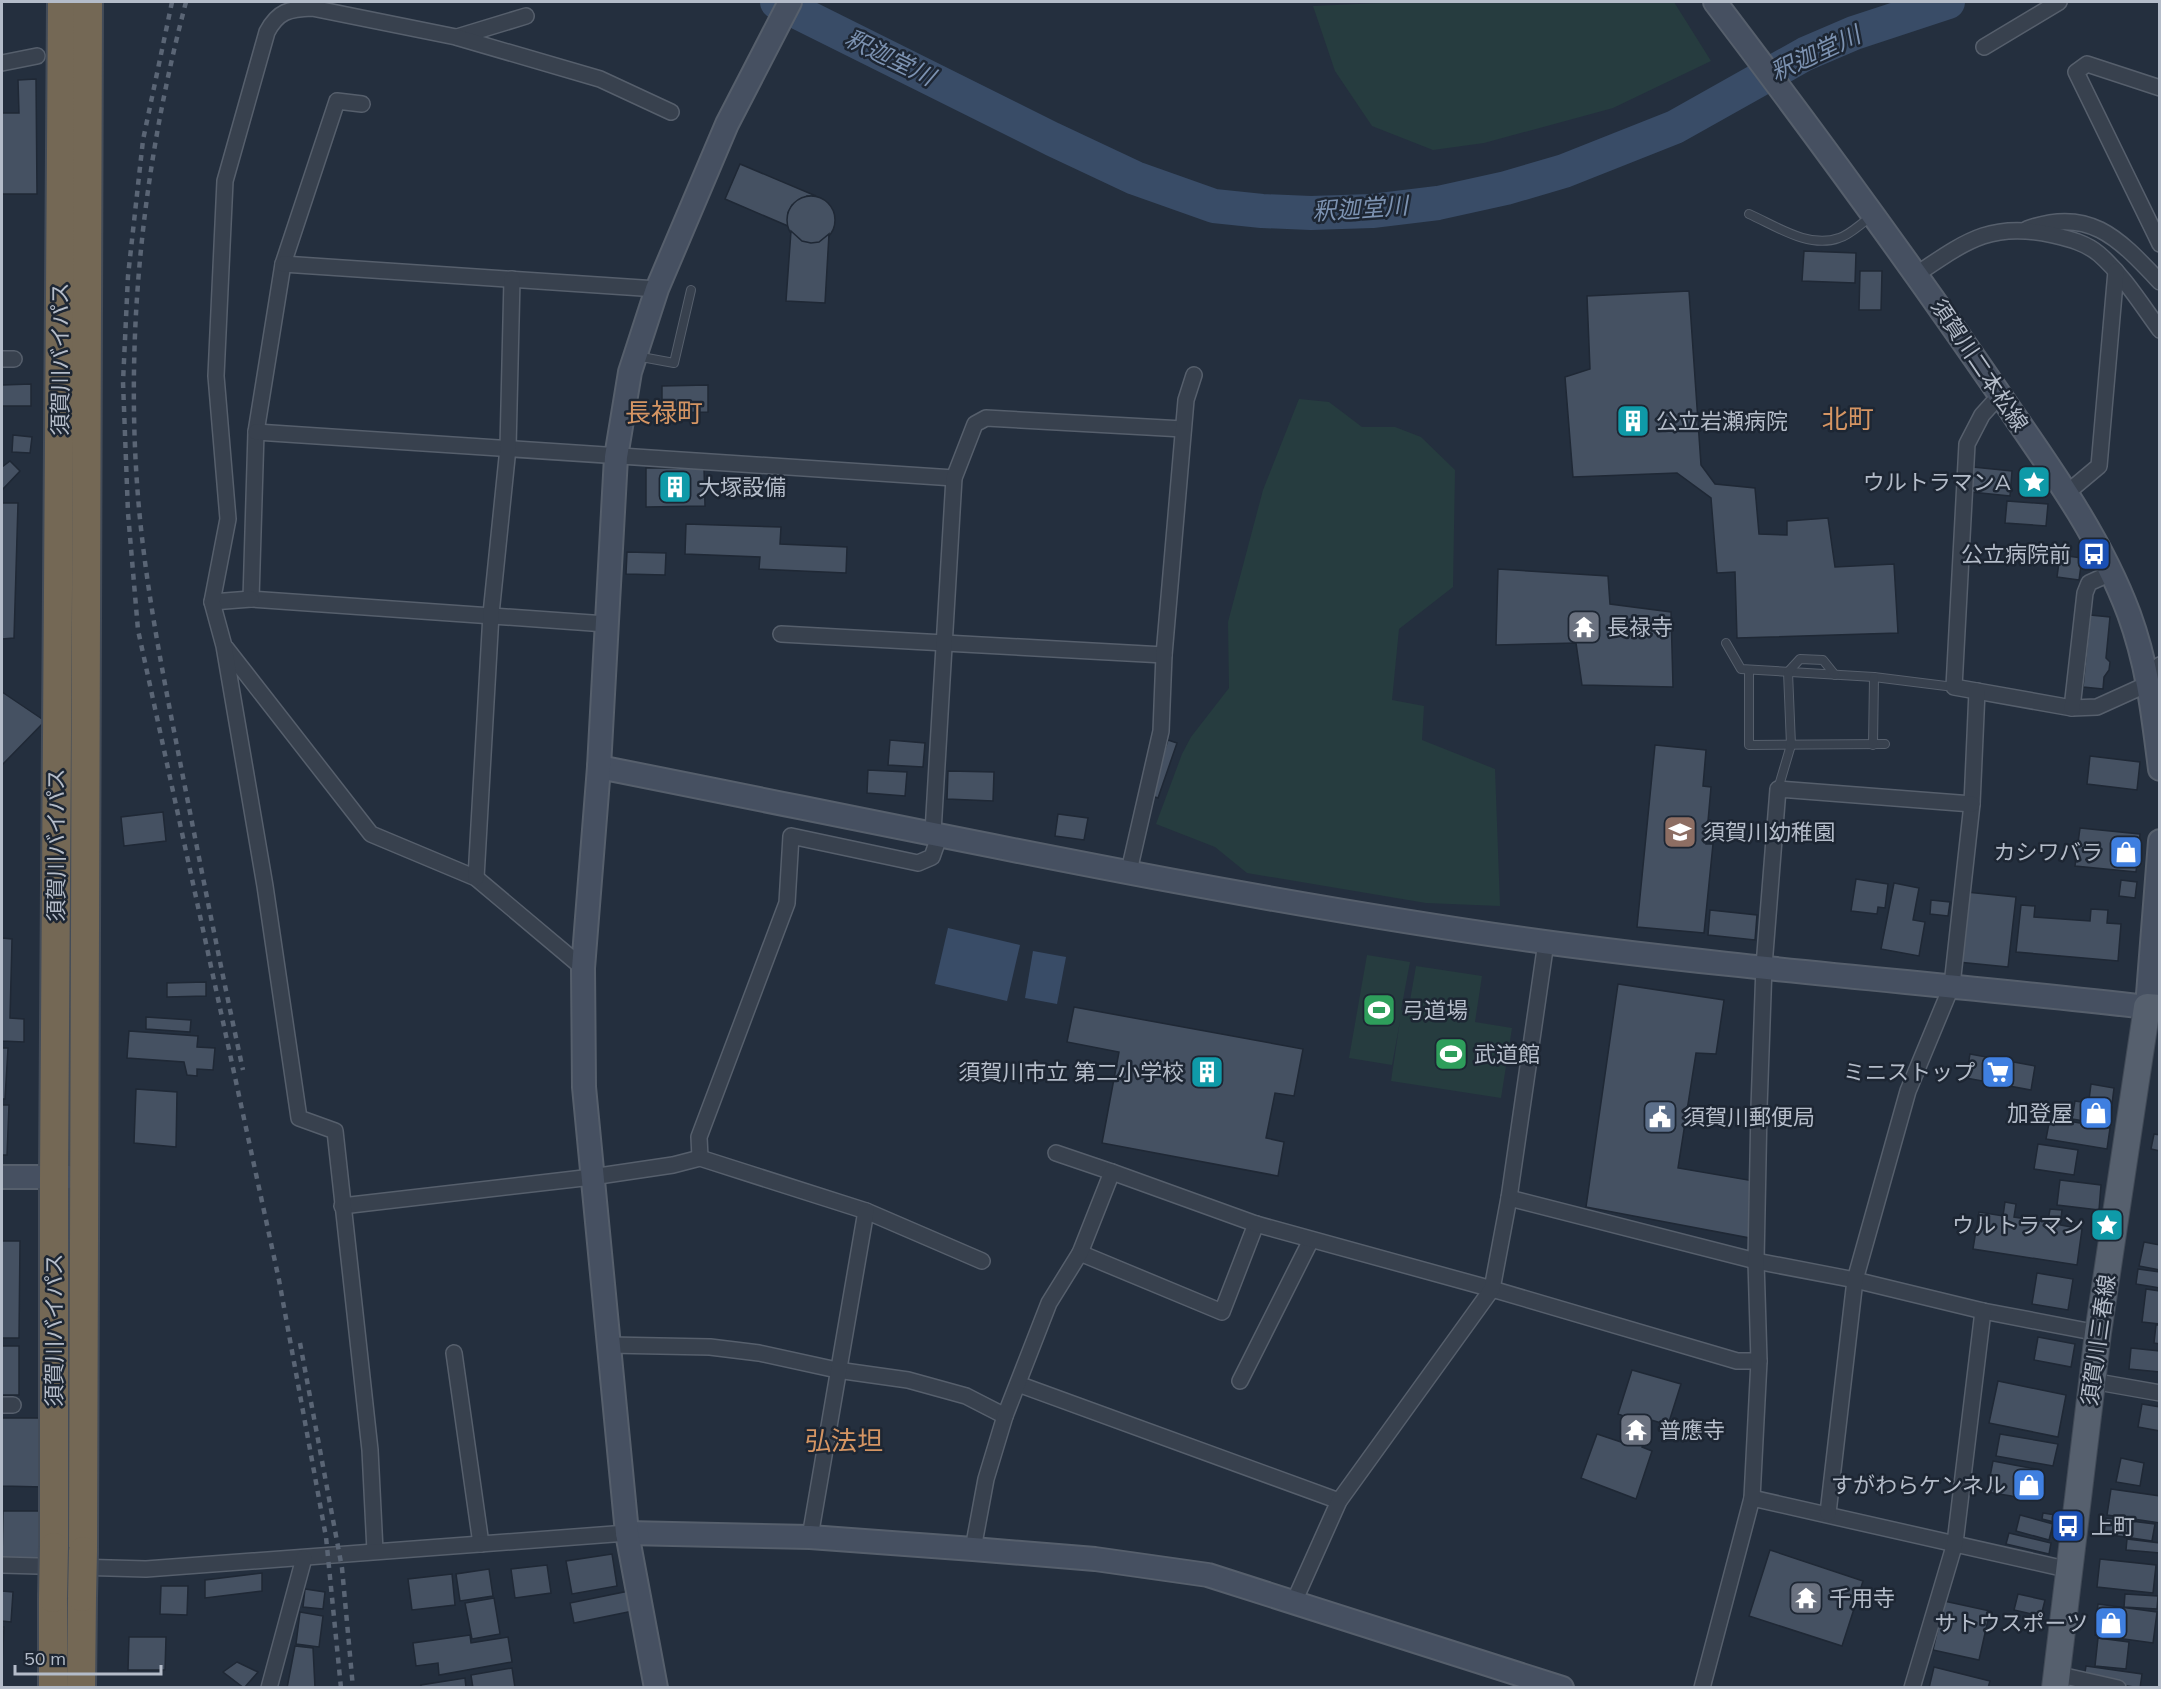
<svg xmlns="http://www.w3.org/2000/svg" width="2161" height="1689" viewBox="0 0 2161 1689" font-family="Mulish,'Noto Sans JP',sans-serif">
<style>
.green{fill:#263c3f}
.water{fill:#394c67}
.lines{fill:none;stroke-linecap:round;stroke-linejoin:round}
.river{stroke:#394c67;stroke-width:34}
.building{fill:#455162;stroke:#1f2835;stroke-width:1.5}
.lane-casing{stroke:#565f6c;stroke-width:10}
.street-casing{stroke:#565f6c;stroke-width:18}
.secondary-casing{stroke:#565f6c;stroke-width:26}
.primary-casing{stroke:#414a57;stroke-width:28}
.highway-casing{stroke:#434c59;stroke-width:32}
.lane{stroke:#38414e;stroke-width:8}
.street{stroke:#38414e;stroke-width:15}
.secondary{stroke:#465061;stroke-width:22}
.primary{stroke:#56606e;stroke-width:26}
.highway{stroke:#746855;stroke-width:28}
.rail{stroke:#5a6575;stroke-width:4.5;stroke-dasharray:6 6;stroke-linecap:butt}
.highway-bridge-casing{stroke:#434c59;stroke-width:32;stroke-linecap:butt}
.highway-bridge{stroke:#746855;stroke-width:28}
.labels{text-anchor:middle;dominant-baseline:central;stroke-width:5;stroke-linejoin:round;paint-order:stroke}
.street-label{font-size:22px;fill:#b4bcc9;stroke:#1d2633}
.poi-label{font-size:22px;fill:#b4bcc9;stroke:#1d2633;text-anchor:start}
.water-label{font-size:24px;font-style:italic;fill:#7c92b1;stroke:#1d2633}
.quarter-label{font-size:26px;fill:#d59563;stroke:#1d2633}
</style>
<rect width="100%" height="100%" fill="#242f3e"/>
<g class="green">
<polygon points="1404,2 1674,2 1711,61 1613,108 1484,143 1433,150 1372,126 1335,71 1313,6"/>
<polygon points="1299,399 1329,402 1362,427 1395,427 1421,437 1455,470 1453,587 1399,629 1392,700 1424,706 1422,740 1495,769 1500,906 1426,903 1247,873 1215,847 1156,824 1182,754 1191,737 1229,688 1228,622 1263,490"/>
<polygon points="1367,955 1410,962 1401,1010 1408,1012 1416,966 1482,976 1475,1022 1512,1028 1501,1098 1391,1081 1400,1021 1392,1065 1349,1058"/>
</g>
<g class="water">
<polygon points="948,928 1020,945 1007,1001 935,984"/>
<polygon points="1033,951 1066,957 1057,1004 1025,998"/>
</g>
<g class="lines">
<polyline class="river" points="777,2 1052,139 1135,178 1214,206 1262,211 1311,213 1372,211 1438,203 1506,188 1564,171 1675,127 1805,54 1854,33 1948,2"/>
</g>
<g class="building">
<polygon points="36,79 37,194 2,194 2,113 19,113 18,80"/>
<polygon points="740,164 816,196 807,196 792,205 788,213 788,226 725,199"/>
<circle cx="811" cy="220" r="24"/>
<polygon points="791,231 802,241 811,243 819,242 829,234 825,303 786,301"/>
<polygon points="1804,251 1856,253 1855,283 1802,281"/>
<polygon points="1860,271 1882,271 1881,310 1859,310"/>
<polygon points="1689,291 1701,465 1715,484 1755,488 1759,534 1787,535 1787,521 1828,518 1835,567 1894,564 1898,633 1737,638 1735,572 1717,573 1711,498 1677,473 1573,477 1565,377 1590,369 1587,296"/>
<polygon points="31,384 31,406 2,406 2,385"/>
<polygon points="708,385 708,412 662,413 662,386"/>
<polygon points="13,435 32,437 30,453 12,452"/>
<polygon points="10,461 20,471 2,490 2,467"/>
<polygon points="1973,467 2012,471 2010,496 1971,492"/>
<polygon points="646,468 704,468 705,506 646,507"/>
<polygon points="2007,501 2048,504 2046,526 2005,523"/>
<polygon points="2,503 18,503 14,638 2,639"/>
<polygon points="686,524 781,527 780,544 847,547 846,573 759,569 760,557 685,554"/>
<polygon points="627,552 666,553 665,575 626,574"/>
<polygon points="2060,555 2082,558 2079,580 2057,577"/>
<polygon points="1498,569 1608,576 1610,604 1671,612 1673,687 1582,685 1576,643 1496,645"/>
<polygon points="2090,615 2110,617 2106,658 2110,662 2109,670 2104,677 2103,689 2083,687"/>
<polygon points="2,692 45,721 2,765"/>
<polygon points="890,740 925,743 923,767 888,765"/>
<polygon points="1168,740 1177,743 1158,798 1149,795"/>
<polygon points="1655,745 1706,750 1703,786 1711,787 1706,844 1713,844 1704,933 1637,927"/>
<polygon points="2090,756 2140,762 2137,790 2087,784"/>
<polygon points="868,770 907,772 905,796 867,793"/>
<polygon points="948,771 994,772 993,801 947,799"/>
<polygon points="163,812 166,841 124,846 121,817"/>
<polygon points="1058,814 1088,818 1084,840 1055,836"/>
<polygon points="2080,828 2140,834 2136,872 2075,866"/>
<polygon points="1856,879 1888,884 1885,908 1878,907 1877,914 1851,911"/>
<polygon points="2121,880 2137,882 2135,898 2119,896"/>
<polygon points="1894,883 1919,888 1913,920 1925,922 1919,956 1881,949"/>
<polygon points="1966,892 2016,897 2008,967 1958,962"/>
<polygon points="1931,900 1950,902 1948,916 1930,914"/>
<polygon points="2021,905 2035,906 2034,917 2090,921 2091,909 2108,910 2107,923 2121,924 2118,961 2016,952"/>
<polygon points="1710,910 1757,915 1755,940 1708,935"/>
<polygon points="2,938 12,939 10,1018 24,1019 24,1042 2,1041"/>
<polygon points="206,982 206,996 167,997 167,983"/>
<polygon points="1618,984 1724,1000 1716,1054 1696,1053 1678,1168 1760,1182 1750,1238 1586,1207"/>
<polygon points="1074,1007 1303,1049 1294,1096 1275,1093 1266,1138 1284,1142 1278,1176 1102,1143 1119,1052 1067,1042"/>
<polygon points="146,1017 191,1020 190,1032 146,1029"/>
<polygon points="129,1031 198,1036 197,1047 215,1048 213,1070 197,1069 197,1076 187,1075 184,1062 127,1058"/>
<polygon points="2,1048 8,1048 5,1099 2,1099"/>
<polygon points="1970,1054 2035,1066 2031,1090 1966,1078"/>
<polygon points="2091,1084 2114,1088 2112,1104 2089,1100"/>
<polygon points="136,1089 177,1092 176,1147 134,1143"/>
<polygon points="2075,1101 2112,1107 2109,1125 2072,1119"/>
<polygon points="2,1105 9,1105 7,1155 2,1155"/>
<polygon points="2050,1118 2110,1128 2107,1149 2046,1139"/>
<polygon points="2154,1134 2160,1135 2160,1151 2151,1149"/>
<polygon points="2038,1144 2078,1150 2074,1175 2034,1169"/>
<polygon points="2060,1180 2101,1185 2099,1210 2057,1205"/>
<polygon points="2005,1202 2016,1204 2014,1217 2048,1222 2050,1209 2062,1210 2060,1225 2082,1229 2077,1265 1973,1249 1979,1212 2003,1216"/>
<polygon points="2,1241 20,1241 19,1338 2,1338"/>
<polygon points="2144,1242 2160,1245 2160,1270 2139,1266"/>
<polygon points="2138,1269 2160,1272 2160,1288 2136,1284"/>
<polygon points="2037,1273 2073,1279 2068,1310 2032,1304"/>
<polygon points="2146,1289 2160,1291 2160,1324 2142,1322"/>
<polygon points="2156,1325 2160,1325 2160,1344 2154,1343"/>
<polygon points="2038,1337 2075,1344 2071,1367 2034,1360"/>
<rect x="2" y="1346" width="17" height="49"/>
<polygon points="2131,1348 2160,1351 2160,1372 2129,1369"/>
<polygon points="1632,1370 1681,1384 1668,1425 1651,1420 1642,1447 1652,1451 1636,1499 1581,1478 1597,1434 1621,1442 1629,1418 1618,1414"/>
<polygon points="1998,1381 2066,1395 2058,1437 1989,1423"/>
<polygon points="2142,1404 2160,1407 2160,1431 2138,1427"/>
<polygon points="2,1418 44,1418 44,1487 2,1486"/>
<polygon points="2000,1434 2058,1444 2053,1466 1996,1456"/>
<polygon points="2121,1458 2144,1463 2140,1486 2116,1482"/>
<polygon points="1993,1461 2041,1470 2036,1500 1987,1492"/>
<polygon points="2111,1489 2160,1496 2160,1523 2107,1515"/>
<polygon points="3,1511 40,1511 39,1560 2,1559"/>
<polygon points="2043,1513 2056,1515 2054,1522 2042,1519"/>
<polygon points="2020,1515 2053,1524 2049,1540 2016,1531"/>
<polygon points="2106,1518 2155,1524 2152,1541 2104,1534"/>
<polygon points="2009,1533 2051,1543 2049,1554 2006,1544"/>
<polygon points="2127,1539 2160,1543 2160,1553 2126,1550"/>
<polygon points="1770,1550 1863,1581 1842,1646 1749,1616"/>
<polygon points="612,1554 617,1586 572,1594 566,1561"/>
<polygon points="2100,1559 2156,1565 2153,1593 2097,1587"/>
<polygon points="547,1565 551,1593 515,1598 511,1569"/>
<polygon points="489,1569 493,1596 460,1601 456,1574"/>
<polygon points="262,1573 262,1591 205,1598 205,1580"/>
<polygon points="452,1574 455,1605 412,1610 408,1579"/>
<polygon points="161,1586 188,1586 187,1615 160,1614"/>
<polygon points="305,1589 325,1592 323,1609 303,1607"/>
<polygon points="2,1591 13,1592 11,1622 2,1621"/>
<polygon points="629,1591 633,1611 574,1623 570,1603"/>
<polygon points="2018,1594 2045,1600 2041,1616 2014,1610"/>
<polygon points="2125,1594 2158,1596 2157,1609 2124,1607"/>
<polygon points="494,1598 500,1634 472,1639 465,1603"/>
<polygon points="1944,1601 1990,1611 1979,1660 1933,1650"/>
<polygon points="2098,1604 2157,1612 2153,1643 2095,1635"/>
<polygon points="300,1612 323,1616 319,1647 296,1644"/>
<polygon points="2,1627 4,1627 2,1664"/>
<polygon points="470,1635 471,1643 508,1637 512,1662 439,1675 438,1663 416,1666 413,1643"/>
<polygon points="129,1637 166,1637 165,1670 128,1670"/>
<polygon points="2098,1638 2129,1642 2126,1669 2095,1666"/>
<polygon points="295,1646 313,1648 315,1688 287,1688"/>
<polygon points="237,1662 258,1672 244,1688 223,1672"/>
<polygon points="2086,1666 2142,1674 2140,1688 2084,1679"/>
<polygon points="1934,1667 1990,1681 1988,1688 1929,1688"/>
<polygon points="512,1668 515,1688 473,1688 471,1675"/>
<polygon points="465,1678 466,1688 421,1688 421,1685"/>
</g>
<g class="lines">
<defs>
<g id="lane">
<path d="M1749,214C1776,226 1809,249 1839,238C1850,235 1861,223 1871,217"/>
<polyline points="636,356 674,363 691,290"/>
<polyline points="1726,643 1741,669 1874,677 1954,687"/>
<polyline points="1749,670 1749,745 1885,744"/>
<polyline points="1873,745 1874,677"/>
<polyline points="1778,789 1791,745 1788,672 1800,659 1823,660 1835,675"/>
</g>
<g id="street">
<polyline points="457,37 526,16"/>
<polyline points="1984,47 2059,2"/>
<polyline points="2,63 37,56"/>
<polyline points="2160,88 2087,64 2076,72 2160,244"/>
<polyline points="362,104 337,101 283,264 256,432 251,599 606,624"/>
<path d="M2027,229C2090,206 2119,239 2160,282"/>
<polyline points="283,264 657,289"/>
<path d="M1917,274C1966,241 1992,221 2053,235C2070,239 2086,243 2099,254C2123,275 2141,304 2160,330"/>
<polyline points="2,359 14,359"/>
<polyline points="2000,395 1982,415 1967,444 1954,687 2072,708 2097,707 2150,683 2160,665"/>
<polyline points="256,432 954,478"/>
<polyline points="2068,492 2099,466 2116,271"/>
<polyline points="212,602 251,599"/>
<polyline points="781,634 1164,655"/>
<polyline points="226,648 371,834 476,878 583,968"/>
<polyline points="2072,708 2085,593 2089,583 2111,573"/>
<polyline points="933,832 954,478 975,424 986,418 1183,429"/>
<polyline points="1129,871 1161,731 1164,655 1186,400 1194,375"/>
<polyline points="476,878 491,614 508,448 512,279"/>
<polyline points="1056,1153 1112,1172"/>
<polyline points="700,1158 699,1137 787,903 791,836 918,863 932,857 940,834"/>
<polyline points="1509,1198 1756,1261 1855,1280 1983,1311 2098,1333"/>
<polyline points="342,1206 592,1177 673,1165 700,1158 866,1211 982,1261"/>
<polyline points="1080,1253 1222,1312 1256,1224"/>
<polyline points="609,1345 710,1347 759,1353 837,1370 908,1380 966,1396 1005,1416"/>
<polyline points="454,1353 481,1544"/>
<polyline points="1240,1381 1311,1240"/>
<polyline points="2092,1381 2160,1393"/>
<polyline points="1018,1384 1339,1501"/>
<polyline points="2,1405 13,1405"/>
<polyline points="1752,1498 2070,1570"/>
<polyline points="1828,1513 1855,1280 1908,1091 1952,985 1972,804 1977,691"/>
<polyline points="810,1537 866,1211"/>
<polyline points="973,1549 986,1479 1005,1416 1049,1303 1080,1253 1112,1172 1256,1224 1492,1289 1737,1361 1759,1361"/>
<path d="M375,1551L370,1450L335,1131L299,1118L265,886L224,646L212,602L228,519L216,376L225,181L267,32C278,11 289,9 312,8L456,37L600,79L671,112"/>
<polyline points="2,1565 146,1569 627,1533"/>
<polyline points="1293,1604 1339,1501 1492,1289 1509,1198 1546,942"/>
<polyline points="2056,1674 2118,1688"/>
<polyline points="269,1688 304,1558"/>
<polyline points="1702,1688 1752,1498 1759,1361 1756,1261 1759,1108 1764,966 1778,789 1972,804"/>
<polyline points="1912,1688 1955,1543 1983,1311"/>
</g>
<g id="secondary">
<path d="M1715,2C1813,131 1908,261 2000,395C2048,465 2099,534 2129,614C2148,666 2153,714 2160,769"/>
<path d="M599,767C913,829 1227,898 1544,942C1744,969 1946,984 2147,1007L2160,841"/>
<polyline points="2,1177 69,1177"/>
<polyline points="627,1533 810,1537 973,1549 1095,1559 1208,1575 1562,1688"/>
<polyline points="656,1688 627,1533 584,1087 583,968 599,767 616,457 630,372 657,289 727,124 790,2"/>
</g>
<polyline id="primary" points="2055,1688 2098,1333 2147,1007 2160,1008"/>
<g id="highway">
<polyline points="54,1547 54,1177 62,2"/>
<polyline points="83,1551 88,2"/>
<polyline points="53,1598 53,1688"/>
<polyline points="81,1688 82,1597"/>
</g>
</defs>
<use href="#lane" class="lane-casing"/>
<use href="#street" class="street-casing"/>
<use href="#secondary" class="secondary-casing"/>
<use href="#primary" class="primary-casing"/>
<use href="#highway" class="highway-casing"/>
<use href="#lane" class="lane"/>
<use href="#street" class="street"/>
<use href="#secondary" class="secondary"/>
<use href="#primary" class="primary"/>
<use href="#highway" class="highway"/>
<g class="rail">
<polyline points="172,2 143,140 128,276 123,382 128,513 138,630 279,1280 326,1537 341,1688"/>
<path d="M186,2C142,168 123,347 140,519C149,608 167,695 184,782C203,878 222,974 243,1070"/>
<polyline points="300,1343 342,1568 353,1688"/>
</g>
<defs>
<g id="highway-bridge">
<polyline points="82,1597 83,1551"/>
<polyline points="53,1598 54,1547"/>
</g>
</defs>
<use href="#highway-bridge" class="highway-bridge-casing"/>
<use href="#highway-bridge" class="highway-bridge"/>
</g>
<defs>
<symbol id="building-square" viewBox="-11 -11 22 22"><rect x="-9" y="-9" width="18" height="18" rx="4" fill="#0f9aa8" stroke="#1d2633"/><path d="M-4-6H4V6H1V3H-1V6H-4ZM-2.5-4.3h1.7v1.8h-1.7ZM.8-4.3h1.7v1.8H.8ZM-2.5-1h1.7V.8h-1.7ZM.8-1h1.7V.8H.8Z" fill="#fff"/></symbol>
<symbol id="sight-square" viewBox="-11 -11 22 22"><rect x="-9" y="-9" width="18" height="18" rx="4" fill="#0f9aa8" stroke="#1d2633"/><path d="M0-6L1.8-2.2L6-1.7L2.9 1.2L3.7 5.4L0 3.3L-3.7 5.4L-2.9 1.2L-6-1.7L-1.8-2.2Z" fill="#fff"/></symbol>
<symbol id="bus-square" viewBox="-11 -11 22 22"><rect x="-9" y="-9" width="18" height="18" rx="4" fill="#1a4fb4" stroke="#1d2633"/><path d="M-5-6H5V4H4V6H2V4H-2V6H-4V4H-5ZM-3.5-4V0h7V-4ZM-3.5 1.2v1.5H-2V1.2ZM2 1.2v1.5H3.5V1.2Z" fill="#fff"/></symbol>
<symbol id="temple-square" viewBox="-11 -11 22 22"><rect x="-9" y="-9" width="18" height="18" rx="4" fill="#6b7280" stroke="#1d2633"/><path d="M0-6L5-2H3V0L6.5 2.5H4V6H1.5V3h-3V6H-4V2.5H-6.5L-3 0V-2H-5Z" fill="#fff"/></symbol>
<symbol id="school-square" viewBox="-11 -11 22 22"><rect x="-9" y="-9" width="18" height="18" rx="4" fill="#8d6e63" stroke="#1d2633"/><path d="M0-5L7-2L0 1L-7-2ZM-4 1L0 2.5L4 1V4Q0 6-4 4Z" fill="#fff"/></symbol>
<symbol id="shop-square" viewBox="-11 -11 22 22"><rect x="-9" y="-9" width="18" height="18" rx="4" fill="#3f7fe0" stroke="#1d2633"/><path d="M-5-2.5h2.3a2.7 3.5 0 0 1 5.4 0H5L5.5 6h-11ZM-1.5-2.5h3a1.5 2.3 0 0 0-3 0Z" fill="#fff"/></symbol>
<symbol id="stadium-square" viewBox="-11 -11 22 22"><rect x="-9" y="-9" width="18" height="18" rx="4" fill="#2e9e5b" stroke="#1d2633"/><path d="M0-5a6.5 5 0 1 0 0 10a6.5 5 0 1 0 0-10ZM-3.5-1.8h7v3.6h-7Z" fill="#fff"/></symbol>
<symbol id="supermarket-square" viewBox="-11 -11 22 22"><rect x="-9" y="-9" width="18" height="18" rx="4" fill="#3f7fe0" stroke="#1d2633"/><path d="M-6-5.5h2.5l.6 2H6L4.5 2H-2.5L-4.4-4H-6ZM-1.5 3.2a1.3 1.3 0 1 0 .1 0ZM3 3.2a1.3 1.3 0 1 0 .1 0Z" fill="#fff"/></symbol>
<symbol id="civic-square" viewBox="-11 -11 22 22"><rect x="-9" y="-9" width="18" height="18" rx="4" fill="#5c6f8a" stroke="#1d2633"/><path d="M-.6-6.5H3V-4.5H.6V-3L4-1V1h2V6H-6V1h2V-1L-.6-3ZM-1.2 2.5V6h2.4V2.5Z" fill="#fff"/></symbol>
</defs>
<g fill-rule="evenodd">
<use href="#building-square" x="1614" y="402" width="38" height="38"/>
<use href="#sight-square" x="2015" y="463" width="38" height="38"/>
<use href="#building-square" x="656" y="468" width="38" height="38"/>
<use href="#bus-square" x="2075" y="535" width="38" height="38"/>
<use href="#temple-square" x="1565" y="608" width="38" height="38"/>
<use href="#school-square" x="1661" y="813" width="38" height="38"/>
<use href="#shop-square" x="2107" y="833" width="38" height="38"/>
<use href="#stadium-square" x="1360" y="991" width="38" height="38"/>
<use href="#stadium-square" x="1432" y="1035" width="38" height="38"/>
<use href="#building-square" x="1188" y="1053" width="38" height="38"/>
<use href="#supermarket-square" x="1979" y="1053" width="38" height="38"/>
<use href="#shop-square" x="2077" y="1094" width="38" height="38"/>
<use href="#civic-square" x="1641" y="1098" width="38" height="38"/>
<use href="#sight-square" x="2088" y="1206" width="38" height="38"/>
<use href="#temple-square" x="1617" y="1411" width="38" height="38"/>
<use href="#shop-square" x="2010" y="1466" width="38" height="38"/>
<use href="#bus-square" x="2049" y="1507" width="38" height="38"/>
<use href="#temple-square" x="1787" y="1579" width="38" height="38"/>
<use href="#shop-square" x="2092" y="1604" width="38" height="38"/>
</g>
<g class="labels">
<g class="street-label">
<text transform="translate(60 359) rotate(-90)">須賀川バイパス</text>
<text transform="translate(1980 365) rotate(56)">須賀川二本松線</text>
<text transform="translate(56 845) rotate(-90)">須賀川バイパス</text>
<text transform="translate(54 1330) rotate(-90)">須賀川バイパス</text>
<text transform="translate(2098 1340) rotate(-82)">須賀川三春線</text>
</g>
<g class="poi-label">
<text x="1656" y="421">公立岩瀬病院</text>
<text x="2011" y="482" text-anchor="end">ウルトラマンA</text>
<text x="698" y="487">大塚設備</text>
<text x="2071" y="554" text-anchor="end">公立病院前</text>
<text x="1607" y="627">長禄寺</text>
<text x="1703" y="832">須賀川幼稚園</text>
<text x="2103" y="852" text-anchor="end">カシワバラ</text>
<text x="1402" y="1010">弓道場</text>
<text x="1474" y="1054">武道館</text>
<text x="1184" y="1072" text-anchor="end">須賀川市立 第二小学校</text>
<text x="1975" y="1072" text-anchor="end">ミニストップ</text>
<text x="2073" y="1113" text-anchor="end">加登屋</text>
<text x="1683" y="1117">須賀川郵便局</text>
<text x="2084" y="1225" text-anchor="end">ウルトラマン</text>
<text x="1659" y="1430">普應寺</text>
<text x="2006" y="1485" text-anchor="end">すがわらケンネル</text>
<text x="2091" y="1526">上町</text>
<text x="1829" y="1598">千用寺</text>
<text x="2088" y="1623" text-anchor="end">サトウスポーツ</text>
</g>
<g class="water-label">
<text transform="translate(1815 53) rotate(-25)">釈迦堂川</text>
<text transform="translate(890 57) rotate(26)">釈迦堂川</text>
<text transform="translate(1360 208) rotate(-4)">釈迦堂川</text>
</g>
<g class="quarter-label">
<text x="664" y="412">長禄町</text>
<text x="1848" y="418">北町</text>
<text x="844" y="1440">弘法坦</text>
</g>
</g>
<rect width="2161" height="1689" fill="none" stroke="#b4bcc9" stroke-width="6"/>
<path d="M15 1665v9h146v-9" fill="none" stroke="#b4bcc9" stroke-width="3"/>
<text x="24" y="1665" font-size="18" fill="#b4bcc9" stroke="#1d2633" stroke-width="4.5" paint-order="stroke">50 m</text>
</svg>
